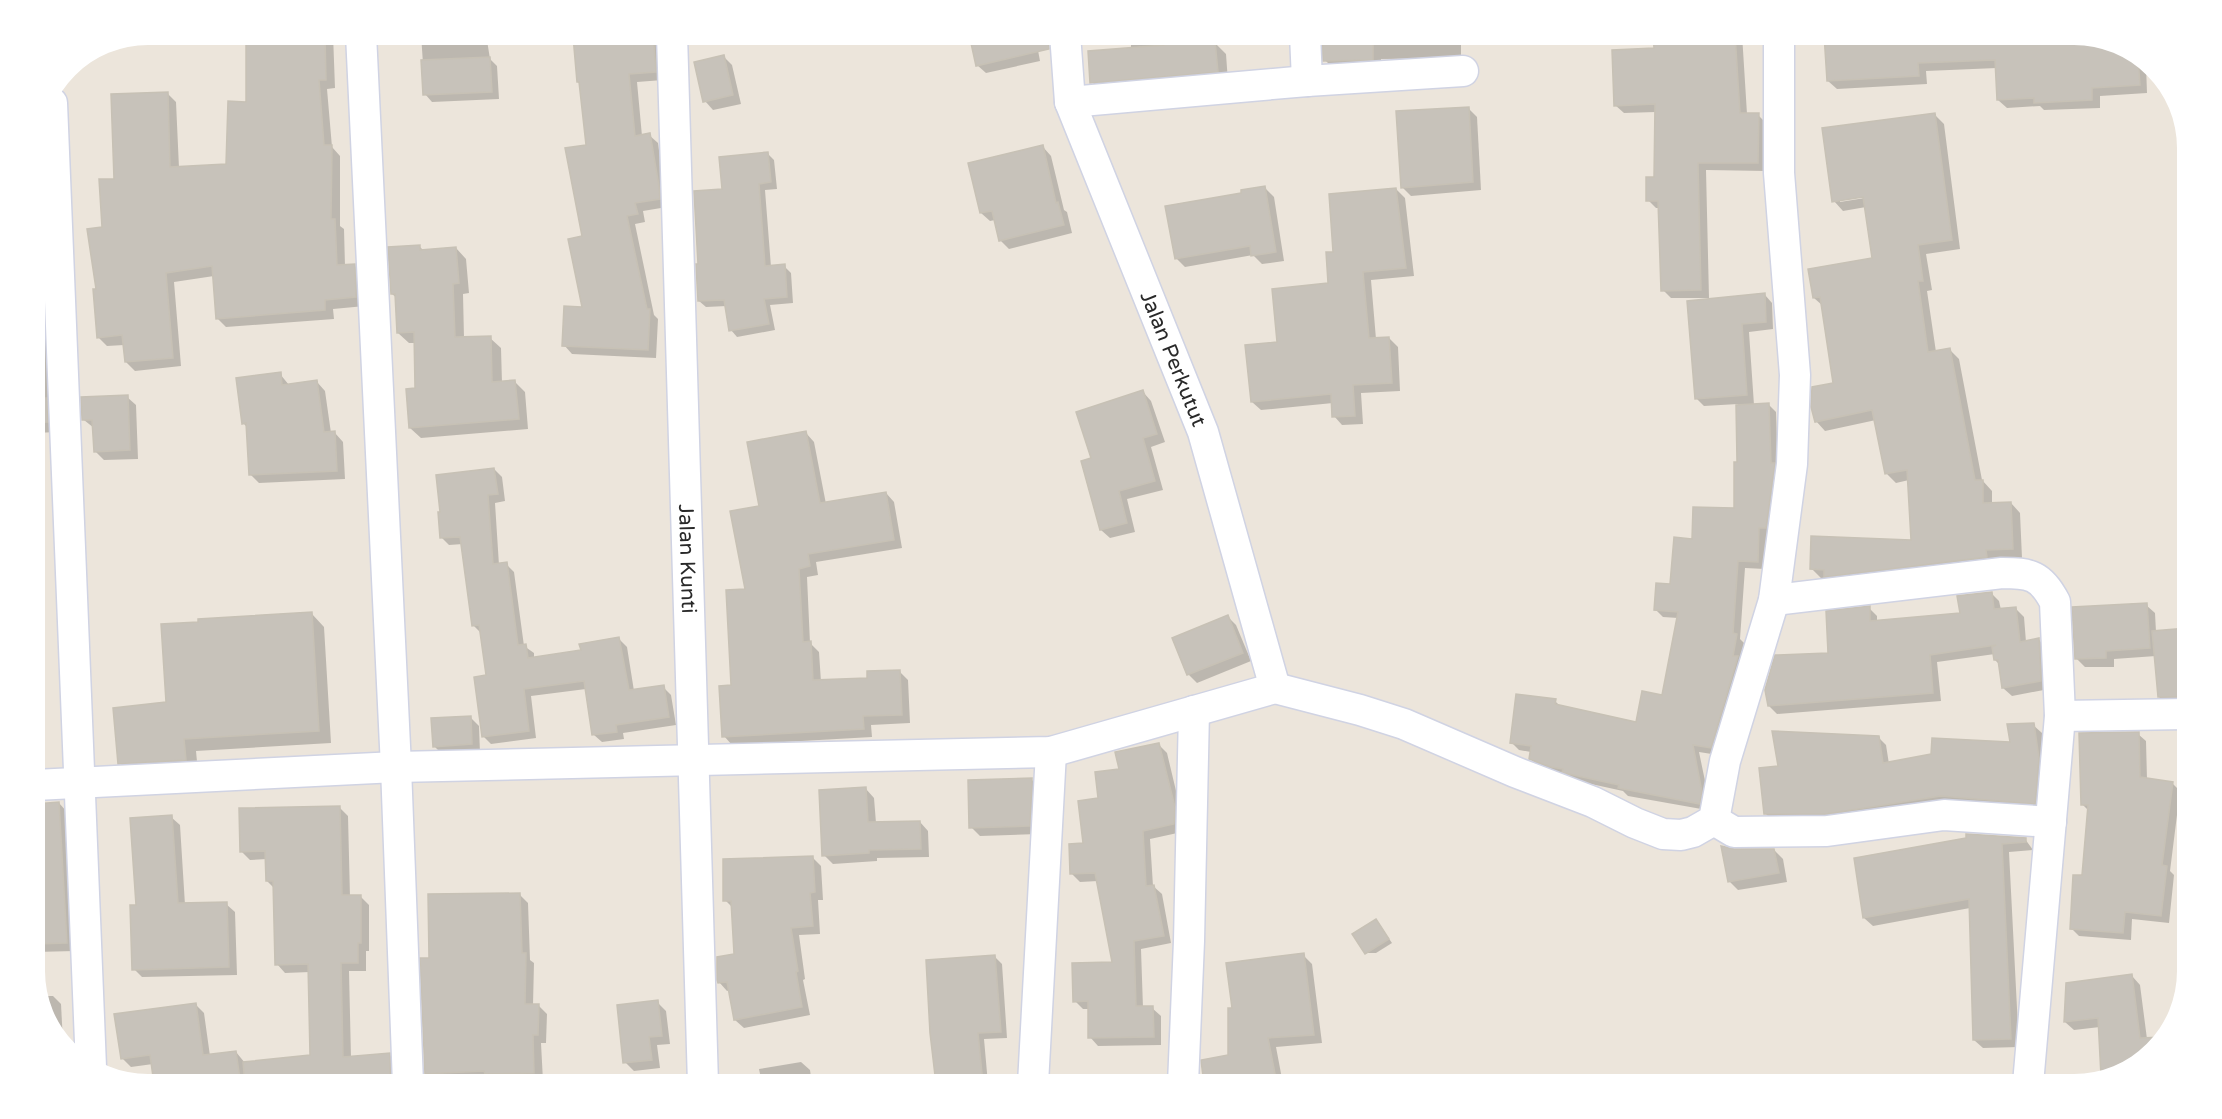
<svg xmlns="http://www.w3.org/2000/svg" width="2222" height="1119" viewBox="0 0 2222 1119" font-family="'Varela Round',sans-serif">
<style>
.shadow{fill:#0003;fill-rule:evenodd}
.building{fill:#c7c2ba;stroke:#c7c1b5;stroke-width:1.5}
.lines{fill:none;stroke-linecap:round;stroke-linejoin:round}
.minor-casing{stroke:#d0d3e3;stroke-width:33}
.minor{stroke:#fff;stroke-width:30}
.labels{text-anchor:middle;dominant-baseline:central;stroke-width:4.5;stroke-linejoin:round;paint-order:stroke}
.street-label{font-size:21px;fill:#292929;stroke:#fff}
</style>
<rect width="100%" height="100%" fill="#ece5db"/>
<g class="shadow">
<polygon points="259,34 333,34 335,88 327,89 332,147 340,156 340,226 344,229 345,266 354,265 363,274 365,306 333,309 334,319 226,327 217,318 214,276 174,282 181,366 135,371 126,362 124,345 107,346 98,337 98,290 103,228 115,180 167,93 176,102 179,168 227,166 248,103 260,43"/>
<polygon points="421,34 486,34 490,59 497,66 499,99 432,102 425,94"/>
<polygon points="558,34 654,34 661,41 663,80 637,82 642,136 649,135 658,143 667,207 643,211 645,222 635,224 654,315 658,319 656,358 572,354 564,345 584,308 584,237 588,146 581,85 578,82 574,37 562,39"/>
<polygon points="1035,34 1040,61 986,73 977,65"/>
<polygon points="1131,34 1198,34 1198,44 1215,43 1226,54 1228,82 1103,93 1092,82 1131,49"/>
<polygon points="1324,34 1461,34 1461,58 1381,59 1381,68 1334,69 1325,60"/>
<polygon points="1655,34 1742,34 1747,114 1758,115 1766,123 1766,171 1706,170 1709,298 1671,298 1663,290 1659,208 1656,208 1648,200 1655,178 1656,112 1624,113 1615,105 1656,49"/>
<polygon points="1837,34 2124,46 2146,65 2147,93 2100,96 2100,108 2044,110 2040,106 2007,108 1998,100 1997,68 1926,71 1927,84 1837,89 1828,81"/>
<polygon points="143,36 143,38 107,46 104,43"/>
<polygon points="723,56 732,65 741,104 713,110 705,101"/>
<polygon points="1469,109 1477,117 1481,190 1411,196 1402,187"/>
<path d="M1934,114L1944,124L1960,249L1926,254L1932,290L1927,291L1936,352L1950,350L1959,359L1982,480L1992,491V504L2011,503L2020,513L2022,558L1994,559L1995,566L1835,585L1828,578H1821L1811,568L1913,542L1909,480L1896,483L1887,474L1876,420L1825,431L1816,421L1834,384L1823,306L1814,298L1874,259L1866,207L1843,211L1834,201ZM1870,194L1871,197L1840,202V199Z"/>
<polygon points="42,124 44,153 35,154 35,141"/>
<polygon points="1043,147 1051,156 1064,210 1067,212 1072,233 1009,249 1000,240 995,220 990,221 981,213"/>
<polygon points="767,153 774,160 777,189 765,190 771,267 784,266 791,273 793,303 770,305 775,330 737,337 731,330 727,306 706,307 699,301 724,190"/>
<polygon points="1265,188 1274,197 1284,261 1262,264 1253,255 1185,267 1176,258 1243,194"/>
<polygon points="1396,189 1405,198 1414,276 1371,280 1376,339 1389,338 1398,347 1400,391 1361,393 1363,424 1342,425 1334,416 1333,403 1261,410 1252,402 1278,343 1330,285 1335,253"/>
<polygon points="420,247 424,251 456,248 466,259 469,293 463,294 464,338 490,338 501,348 502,383 515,382 525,392 528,429 421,438 410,428 417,389 415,343 409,343 398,333 397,298 392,294"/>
<polygon points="35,284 47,294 57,432 35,433"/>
<polygon points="1765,295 1772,303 1773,329 1749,332 1754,405 1768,404 1776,412 1778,468 1773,535 1767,535 1765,569 1745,568 1740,639 1744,643 1718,755 1699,752 1709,800 1707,810 1628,796 1623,791 1573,780 1568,776 1538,766 1530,758 1531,752 1519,750 1511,742 1555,701 1561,707 1637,724 1663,697 1678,618 1663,617 1656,610 1671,585 1694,541 1736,509 1739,464 1738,404 1704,406 1697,399 1688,303"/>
<polygon points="280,374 289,385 317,382 325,391 331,433 335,433 343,442 345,479 259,483 250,474 248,428 243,423"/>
<polygon points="1143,392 1151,401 1165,442 1151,447 1163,490 1127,499 1135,532 1110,538 1101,530 1083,462 1093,459"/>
<polygon points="127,397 136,405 138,459 104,460 95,451 94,428 84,420"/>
<polygon points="806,433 814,442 826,504 886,493 894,502 902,548 816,562 818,575 807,577 810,643 819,652 821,682 868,679 899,671 908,680 910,723 871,725 872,737 732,745 724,736 761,507"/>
<polygon points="494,469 502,477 505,501 495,503 499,565 506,564 514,572 524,646 534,653 534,659 582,652 619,639 627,647 634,691 663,687 671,695 676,725 623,733 624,739 602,742 594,735 586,689 531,696 536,738 491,744 483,736 488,677 482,634 473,625 463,544 449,545 441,537"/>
<polygon points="1991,593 1999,601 2001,610 2016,609 2024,617 2026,642 2039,640 2047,648 2049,689 2012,696 2003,688 2000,665 1995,660 1995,654 1937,662 1941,701 1777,714 1769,706 1829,655 1869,608 1877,616 1877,622 1962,614"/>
<polygon points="2146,605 2155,613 2156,632 2187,630 2187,704 2167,705 2159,697 2156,656 2114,659 2114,667 2085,667 2076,658"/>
<polygon points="312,614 324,627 331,743 196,751 198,772 132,776 120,763 168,704"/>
<polygon points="1228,617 1236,625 1251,661 1197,683 1188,674"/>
<polygon points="470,717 479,726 480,753 443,755 434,746"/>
<polygon points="2033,725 2042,733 2046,767 2043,811 1774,822 1766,814 1780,767 1878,737 1886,745 1889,764 2011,743"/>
<polygon points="2138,734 2146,741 2147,779 2172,783 2180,791 2170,871 2174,875 2169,923 2132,919 2131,940 2079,936 2071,928 2084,876 2089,811 2082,804"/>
<polygon points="1159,745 1167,753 1182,816 1182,832 1150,839 1153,886 1162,894 1171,943 1141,949 1143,1008 1152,1008 1161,1016 1161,1045 1098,1046 1090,1037 1089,1009 1083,1009 1075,1001 1114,963 1098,881 1080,882 1072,874 1085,844 1100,800 1121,771"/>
<polygon points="1032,780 1040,789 1038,834 980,836 971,827"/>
<polygon points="866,789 874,798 876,823 920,822 928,831 929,857 877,858 877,861 833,864 824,855"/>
<polygon points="59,803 67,812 75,951 35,952 35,805"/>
<polygon points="339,807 348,816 350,897 360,896 369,905 369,951 366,951 366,971 349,971 351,1058 389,1054 398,1063 398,1084 155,1084 153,1064 131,1067 122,1058 196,1005 204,1013 210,1056 236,1052 245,1063 311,1057 310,972 285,973 277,964 275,889 267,881 267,859 250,860 241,851"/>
<polygon points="171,817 180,825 185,905 226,904 235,912 237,975 142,977 134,969 138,906"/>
<polygon points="2025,839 2033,850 2009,852 2019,1047 1983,1048 1974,1040 1970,908 1873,926 1864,918 1855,859"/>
<polygon points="1774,850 1783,859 1787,882 1738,890 1729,881 1734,851"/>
<polygon points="813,858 821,866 823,900 818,900 820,934 799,935 805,979 803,980 810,1015 744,1028 735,1020 730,990 727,991 719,982 736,956 733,908 725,900"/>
<polygon points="519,894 528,903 530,960 534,963 533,1005 538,1005 547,1014 546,1043 541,1043 543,1081 495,1082 492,1079 435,1082 426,1073 431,959"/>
<polygon points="1376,920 1392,943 1376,953 1368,953 1364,949"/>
<polygon points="1303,955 1312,964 1322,1043 1276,1047 1283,1084 1206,1084 1203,1061 1230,1056 1234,1009"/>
<polygon points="995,957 1002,964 1007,1038 984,1039 988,1084 938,1084 931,1033"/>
<polygon points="2132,976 2140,985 2147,1039 2137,1066 2102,1076 2100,1027 2074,1030 2065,1022"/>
<polygon points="41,996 53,996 61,1004 63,1042 54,1034"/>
<polygon points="657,1002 666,1011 670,1044 657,1045 660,1068 634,1071 625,1062"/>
<polygon points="801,1062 810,1070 812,1084 762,1084 759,1069"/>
<polygon points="646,1074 655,1084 569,1084"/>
</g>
<g class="building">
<polygon points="589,34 653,34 656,72 629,74 635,136 650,133 659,186 660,199 635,203 638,214 627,216 647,309 650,309 648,350 562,346 564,306 582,307 568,239 582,236 565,148 586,145 579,82 577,82 573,36"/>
<polygon points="969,34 1048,34 1049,49 976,66"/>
<polygon points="1163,34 1188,34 1188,43 1215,41 1218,72 1090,83 1088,51 1164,45"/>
<polygon points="1322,34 1373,34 1373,60 1323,61"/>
<polygon points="1653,34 1735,34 1740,113 1759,113 1758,163 1698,163 1701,290 1661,291 1658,201 1646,201 1646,177 1654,177 1655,104 1614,106 1612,50 1654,48"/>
<polygon points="1824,34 2074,34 2124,46 2138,58 2140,85 2092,88 2092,100 2034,103 2034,98 1997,100 1995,60 1918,63 1919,76 1827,81"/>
<polygon points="325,37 326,80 319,80 324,145 332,145 331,219 335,219 337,265 355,264 356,297 325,300 325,310 216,319 212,266 166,273 173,358 125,362 122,335 97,338 93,289 96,289 87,229 102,227 99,179 114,179 111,94 168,92 170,167 226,164 228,101 246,102 246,41 269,41 269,38"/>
<polygon points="724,55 733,95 703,102 694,62"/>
<polygon points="490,57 492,92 423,95 421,60"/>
<polygon points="1469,107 1473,182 1401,188 1396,111"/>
<polygon points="1935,113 1952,240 1918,245 1923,281 1918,281 1928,352 1950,348 1975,480 1983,480 1983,503 2011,502 2013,549 1986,550 1987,557 1824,577 1824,570 1810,569 1811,536 1911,540 1907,470 1885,474 1872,410 1815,422 1811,407 1812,387 1833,383 1820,297 1813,298 1808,269 1872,258 1863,197 1832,202 1822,128"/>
<polygon points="1043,145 1056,203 1058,202 1064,225 999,241 992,211 980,213 968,163"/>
<polygon points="768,152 771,182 759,184 765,266 785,264 787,297 764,299 769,324 729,331 724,300 698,301 696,264 698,264 694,191 722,189 719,157"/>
<polygon points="1265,186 1276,252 1251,256 1250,246 1175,259 1165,206 1241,193 1241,190"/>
<polygon points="1396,188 1406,268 1363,272 1369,338 1389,337 1392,383 1353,385 1355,416 1332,417 1331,394 1251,402 1245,345 1277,342 1272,289 1328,283 1326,252 1333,252 1329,194"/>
<polygon points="420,245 420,250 456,247 459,283 453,284 455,337 491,336 492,382 515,380 519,419 409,428 406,389 415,388 414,332 397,333 395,294 391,294 388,247"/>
<polygon points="1765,293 1766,322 1742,324 1747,395 1695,399 1687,301"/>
<polygon points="281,372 282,385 317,380 324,432 335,431 337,471 249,475 246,423 242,424 236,378"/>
<polygon points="1143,390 1157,434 1143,438 1155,481 1119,491 1127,523 1100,530 1081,461 1091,458 1076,412"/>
<polygon points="128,395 130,450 94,452 92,420 82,420 81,397"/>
<polygon points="35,398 47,398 48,422 35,423"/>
<polygon points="1769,403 1771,463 1775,463 1766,528 1759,528 1758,562 1738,561 1733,633 1737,634 1733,656 1738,656 1711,748 1693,745 1702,792 1700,804 1618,788 1619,785 1564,773 1562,772 1563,769 1551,767 1529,759 1531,746 1510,743 1516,694 1556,699 1555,704 1636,722 1642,691 1662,695 1678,612 1654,610 1656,583 1670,584 1674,537 1692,539 1693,507 1734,508 1734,462 1737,462 1736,405"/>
<polygon points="806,431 820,503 886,492 894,540 808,554 810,566 799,569 803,642 811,641 813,680 867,678 867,671 900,670 902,715 863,716 864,729 722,737 719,686 731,685 726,590 745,589 730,511 759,506 747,442"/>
<polygon points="494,468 498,494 488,495 493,564 507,562 518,645 526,644 528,658 581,650 579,644 619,637 629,690 664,685 669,717 616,725 617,732 592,735 584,681 524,689 529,731 482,737 474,677 486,675 479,625 472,626 460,537 440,538 438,512 440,512 436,475"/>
<polygon points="1992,592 1994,609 2016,607 2020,642 2039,638 2041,681 2002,688 1998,660 1994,660 1992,647 1996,645 1930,655 1933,693 1768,706 1765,690 1775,655 1828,653 1826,611 1870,606 1870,621 1960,613 1957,596"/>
<polygon points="2147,603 2150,648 2106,651 2106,658 2075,659 2072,607"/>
<polygon points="312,612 319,731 184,739 186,760 118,764 113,708 166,702 161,624 198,622 198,619"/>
<polygon points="1228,615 1243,653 1187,675 1172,638"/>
<polygon points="2187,628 2187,672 2184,672 2186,697 2158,697 2152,631"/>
<polygon points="471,716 472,744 433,747 431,718"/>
<polygon points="2034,723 2039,758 2035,804 1941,796 1826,814 1764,814 1759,768 1778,766 1772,731 1879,736 1883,763 1931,754 1932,738 2010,742 2007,724"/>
<polygon points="2139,732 2140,777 2173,782 2162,865 2167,866 2161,916 2125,912 2123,933 2070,929 2073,875 2082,875 2088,805 2081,805 2079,733"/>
<polygon points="1159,743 1175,807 1174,824 1143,831 1146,886 1154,885 1164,936 1134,941 1136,1006 1153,1006 1154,1037 1088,1038 1088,1001 1073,1002 1072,963 1112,962 1095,873 1070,874 1069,844 1083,843 1078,801 1098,798 1095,772 1119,769 1115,752"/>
<polygon points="1032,778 1030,826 969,828 968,780"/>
<polygon points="866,787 868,822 920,821 921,849 869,850 869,853 822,856 819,790"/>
<polygon points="59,802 67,943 35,944 35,804"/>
<polygon points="340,806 342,895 361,895 361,943 358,943 358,963 341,963 343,1057 390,1053 390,1076 378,1076 378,1084 245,1084 243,1062 310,1055 308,964 275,965 273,881 266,881 265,851 240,852 239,808"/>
<polygon points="172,815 178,903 227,902 229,967 132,970 130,905 136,905 130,818"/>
<polygon points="1966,834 2026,838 2026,842 2002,844 2011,1039 1973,1040 1969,899 1863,918 1854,858 1966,838"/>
<polygon points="1721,846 1734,849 1774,849 1779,873 1728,882"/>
<polygon points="813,856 815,892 810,893 813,926 791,928 798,971 796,972 802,1007 734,1020 727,982 718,983 717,980 717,957 734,954 731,901 723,901 723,859"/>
<polygon points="520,893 522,953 526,953 525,1004 539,1004 538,1035 533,1035 534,1073 485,1074 484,1071 425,1074 420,958 429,958 428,894"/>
<polygon points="1376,919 1389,939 1365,954 1352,934"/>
<polygon points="1304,953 1314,1035 1268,1038 1277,1084 1204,1084 1201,1060 1228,1055 1228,1008 1232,1008 1226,963"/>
<polygon points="995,955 1001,1032 978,1033 983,1084 936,1084 930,1033 926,960"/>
<polygon points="2132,974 2140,1038 2162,1037 2137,1066 2101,1076 2098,1018 2064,1022 2066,983"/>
<polygon points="658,1000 662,1036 649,1037 652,1060 623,1063 617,1005"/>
<polygon points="196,1003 203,1055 236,1051 240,1079 198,1084 154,1084 150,1055 121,1059 114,1014"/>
</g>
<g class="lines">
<defs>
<g id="minor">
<polyline points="361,34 396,767 408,1084"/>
<path id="s1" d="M672,34L703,1084"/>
<path id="s2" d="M1065,34L1070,102L1203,432L1275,688"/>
<polyline points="1305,34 1307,81 1463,71"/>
<polyline points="1070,102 1307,81"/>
<polyline points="52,103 91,1067"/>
<path d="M1774,600L2002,573C2030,573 2041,575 2055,602L2060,716L2028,1084"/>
<polyline points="2060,716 2187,714"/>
<polyline points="35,785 396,767 1051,752 1275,688 1360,710 1404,724 1515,772 1593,802 1635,823 1663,834 1681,835 1693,832 1714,820 1725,761 1774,600 1792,464 1795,375 1779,173 1779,34"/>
<polyline points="1714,820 1734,832 1827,831 1944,815 2051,822"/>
<polyline points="1033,1084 1051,752"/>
<polyline points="1183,1084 1189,941 1194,711"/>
</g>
</defs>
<use href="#minor" class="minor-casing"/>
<use href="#minor" class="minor"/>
</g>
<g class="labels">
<g class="street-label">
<text stroke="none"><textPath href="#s2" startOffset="345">Jalan Perkutut</textPath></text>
<text stroke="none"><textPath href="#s1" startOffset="525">Jalan Kunti</textPath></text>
</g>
</g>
<path d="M0 0H2222V1119H0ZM148 45H2074A103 103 0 0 1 2177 148V971A103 103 0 0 1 2074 1074H148A103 103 0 0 1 45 971V148A103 103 0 0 1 148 45Z" fill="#fff" fill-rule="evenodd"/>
</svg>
